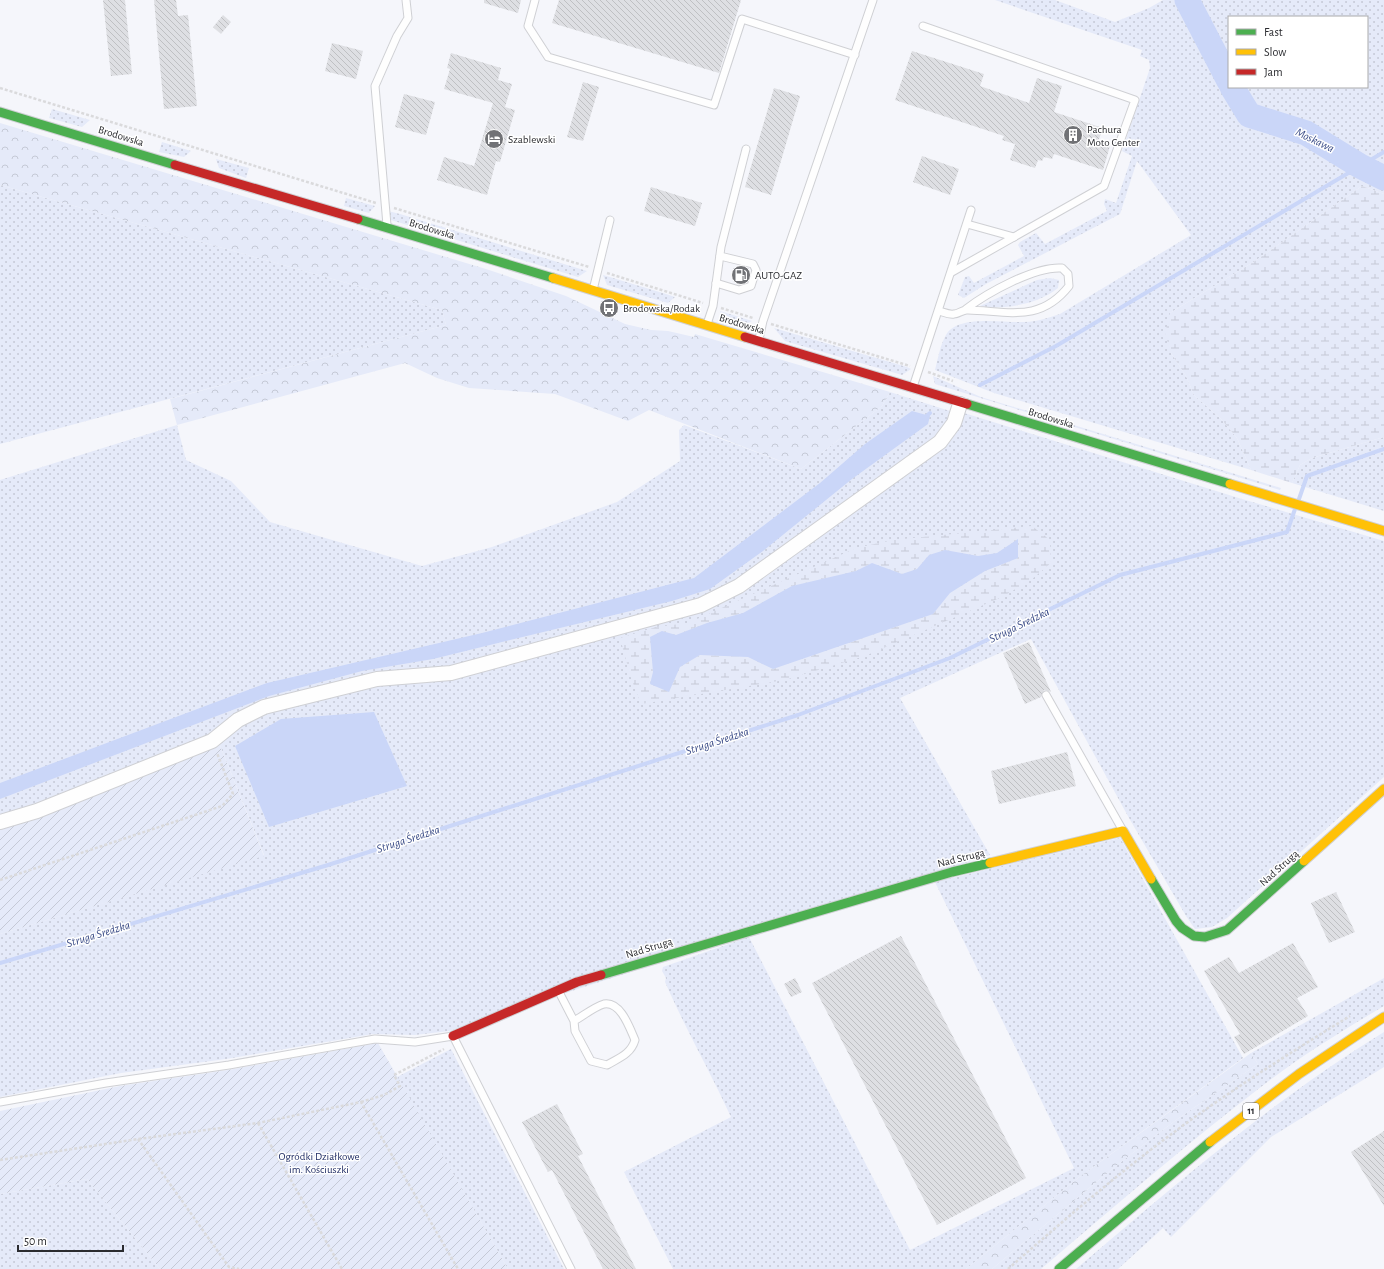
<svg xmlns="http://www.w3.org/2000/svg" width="1384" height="1269" viewBox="0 0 1384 1269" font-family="'Alegreya Sans',sans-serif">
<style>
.grass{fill:url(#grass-dots);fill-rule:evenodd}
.forest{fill:url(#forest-crowns)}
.wetland{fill:url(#wetland-marsh);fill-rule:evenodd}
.garden{fill:url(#garden-furrows)}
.water{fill:#cad6f8}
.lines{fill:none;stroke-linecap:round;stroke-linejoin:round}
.stream{stroke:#cad6f8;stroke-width:4}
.river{stroke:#cad6f8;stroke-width:25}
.building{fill:url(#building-back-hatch)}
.lane-casing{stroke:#cfd0d4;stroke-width:9}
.street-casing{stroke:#cfd0d4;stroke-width:16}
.fast-casing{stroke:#cfd0d4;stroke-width:11}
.slow-casing{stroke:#cfd0d4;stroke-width:11}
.jam-casing{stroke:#cfd0d4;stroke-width:11}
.path{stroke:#dadadc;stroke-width:2.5;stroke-dasharray:3 2;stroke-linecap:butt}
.lane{stroke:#fefefe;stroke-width:7}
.street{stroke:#fefefe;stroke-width:14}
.fast{stroke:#4caf50;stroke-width:9}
.slow{stroke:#ffc107;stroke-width:9}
.jam{stroke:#c62828;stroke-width:9}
.labels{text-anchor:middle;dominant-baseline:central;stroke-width:3;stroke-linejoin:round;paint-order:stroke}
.shield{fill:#fff;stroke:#6a6b6d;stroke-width:1}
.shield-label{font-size:10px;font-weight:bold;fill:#2a2b2f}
.poi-label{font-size:11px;fill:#2a2b2f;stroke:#fff;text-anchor:start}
.street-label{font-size:11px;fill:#2a2b2f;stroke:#fff}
.park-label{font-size:11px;fill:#212e65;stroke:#fff}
.water-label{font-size:12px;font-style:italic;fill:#3e4f89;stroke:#fff}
</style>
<defs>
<pattern id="grass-dots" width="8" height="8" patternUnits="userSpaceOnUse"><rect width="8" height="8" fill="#e5eaf9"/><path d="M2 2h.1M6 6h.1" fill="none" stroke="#c5c9d6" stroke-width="1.8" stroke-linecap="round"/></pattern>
<pattern id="forest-crowns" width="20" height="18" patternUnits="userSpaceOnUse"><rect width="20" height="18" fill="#e5eaf9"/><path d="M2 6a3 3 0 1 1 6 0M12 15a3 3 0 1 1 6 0" fill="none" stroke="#c5c9d6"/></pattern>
<pattern id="wetland-marsh" width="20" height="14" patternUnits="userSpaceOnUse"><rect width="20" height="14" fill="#e5eaf9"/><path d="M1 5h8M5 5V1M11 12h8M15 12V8" fill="none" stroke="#c5c9d6"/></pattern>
<pattern id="garden-furrows" width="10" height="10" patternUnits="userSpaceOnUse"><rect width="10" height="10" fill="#e5eaf9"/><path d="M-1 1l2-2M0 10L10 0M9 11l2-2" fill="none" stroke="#c5c9d6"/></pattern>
<pattern id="building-back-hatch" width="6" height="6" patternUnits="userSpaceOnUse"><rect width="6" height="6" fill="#dedfe3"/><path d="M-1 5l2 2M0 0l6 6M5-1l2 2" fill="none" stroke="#bfc0c3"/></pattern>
</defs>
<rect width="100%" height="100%" fill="#f5f6fb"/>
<g class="grass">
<path d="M995,0H1055L1115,22L1149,8L1163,0H1384V194L1362,186L1255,261L1170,313L1171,353L1186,376L1194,395L1221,419L1237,438L1251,470L994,393L935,370C938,359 940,345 946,335C957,314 1004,323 1024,322C1037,322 1047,318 1060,314L1191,235L1137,161L1120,214L986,284L964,298L958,295L965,277L969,276L974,283L1024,256L1018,245L1020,242L1036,233L1045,244L1107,211L1104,204L1105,199L1116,203L1132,156L1122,151L1150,68L1149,60L1140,56L1142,50ZM1229,17H1367V87H1229Z"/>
<polygon points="52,109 90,120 82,127 49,118"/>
<polygon points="162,142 191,151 184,157 159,152"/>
<polygon points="216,159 249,168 246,178 219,168"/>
<polygon points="0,185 442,310 446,325 0,444"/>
<polygon points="346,198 375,206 369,213 344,206"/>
<polygon points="388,211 400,214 587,271 578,277 391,220"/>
<polygon points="603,275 666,294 675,297 668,303 607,285"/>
<path d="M1050,278L1059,280L1058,288C1038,304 1006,310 980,306L1037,280Z"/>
<polygon points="720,311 752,321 740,327 722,320"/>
<polygon points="774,328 907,367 911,369 902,375 785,341"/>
<polygon points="933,376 981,397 1281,488 1280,490 935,384"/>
<polygon points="890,392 950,411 950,418 944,429 904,462 713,595 451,666 293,695 211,737 19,812 0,817 0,480 177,425 186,460 231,481 270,522 422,566 492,547 617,502 680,461 679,430 684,425 801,469 882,406"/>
<polygon points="964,413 1242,499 1384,541 1384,777 1227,918 1212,927 1195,929 1186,916 1129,818 1031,639 900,698 990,855 449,1031 415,1035 373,1034 226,1059 121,1073 0,1097 0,934 264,855 219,743 240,724 265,712 702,609 944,446"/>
<polygon points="1384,437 1384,511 1292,483 1300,465 1312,458"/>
<path d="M1120,838L1243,1058L1078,1178L966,1269H673L624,1172L731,1117C710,1071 685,1028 665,982L666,978L662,971L663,967L749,937L910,1250L1074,1168L935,882Z"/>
<path d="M1384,978V1006C1345,1029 1306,1053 1270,1080C1191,1140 1116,1205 1041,1269H992L1117,1165L1176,1120L1258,1064L1251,1053Z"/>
<path d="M1384,1032V1067L1271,1137L1171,1237L1163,1228L1118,1269H1076C1175,1185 1273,1100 1384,1032Z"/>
<polygon points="451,1049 564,1269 508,1269 397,1077"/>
<polygon points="87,1179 160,1269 0,1269 0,1194"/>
</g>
<g class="forest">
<polygon points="0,123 486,269 566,296 625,324 651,330 668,331 694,337 695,334 890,392 882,406 801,469 649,410 628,421 555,394 469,388 437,378 405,363 177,425 170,399 446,325 442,310 0,185"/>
<polygon points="1251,1053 1258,1064 1176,1120 1117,1165 992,1269 966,1269 1078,1178"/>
</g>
<g class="wetland">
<polygon points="1362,186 1384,194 1384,437 1312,458 1300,465 1292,483 1251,470 1237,438 1221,419 1194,395 1186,376 1171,353 1165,334 1170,313 1255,261"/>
<path d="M1032,526L1050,540L1051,563L1031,580L1002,597L865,656L785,680L641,704L631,678L620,638L656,627L688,623L856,548L893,540ZM1017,540L1018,558L985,571L950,593L933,614L773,669L748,657L700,655L680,667L669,692L650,684L653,672L650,637L662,631L676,635L707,623L743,613L792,586L856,571L872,563L902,574L917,569L929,555L945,550L978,556L997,553Z"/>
</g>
<g class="garden">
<polygon points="219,743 264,856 0,934 0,828 44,816"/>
<polygon points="378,1043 508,1269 160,1269 87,1179 0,1194 0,1111 120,1086 228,1070"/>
</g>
<g class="water">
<polygon points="912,411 930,416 928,424 852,479 763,551 710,589 672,601 502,642 433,659 362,671 269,696 0,799 0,783 267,683 482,633 694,578 820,483 865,444"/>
<polygon points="1018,539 1018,558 985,571 950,593 933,614 773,669 748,657 700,655 680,667 669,692 650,684 653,672 650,637 662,631 676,635 707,623 743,613 792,586 856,571 872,563 902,574 917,569 929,555 945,550 978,556 997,553"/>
<polygon points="374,712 407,786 269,827 235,746 281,719"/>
</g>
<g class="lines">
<g class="stream">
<polyline points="980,385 1056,346 1384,152"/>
<polyline points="924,418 930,413"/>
<polyline points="1299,499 1307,476 1384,449"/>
<polyline points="0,963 328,865 798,715 950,658 1120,575 1287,532 1295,509"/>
</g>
<g class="river">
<polyline points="1187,0 1229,81"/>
<polyline points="1232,87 1249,115 1306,133 1360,166 1384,178"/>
</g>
</g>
<g class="building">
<polygon points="103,0 125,0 132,74 111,76"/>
<polygon points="154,0 176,0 178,16 188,15 197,106 164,109"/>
<polygon points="484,0 521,0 518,13 484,3"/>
<polygon points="559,0 741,0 719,73 552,23"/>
<polygon points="223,15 231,22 221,34 213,27"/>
<polygon points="332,43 363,51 356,79 325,71"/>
<polygon points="912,51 984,74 980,86 1029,103 1037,78 1062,86 1054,112 1103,128 1098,142 1110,146 1103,170 1054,154 1052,159 1044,157 1042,161 1038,160 1035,168 1010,160 1015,144 1002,140 1004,136 895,100"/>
<polygon points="451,53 501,68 498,80 512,84 505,107 515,110 500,162 496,161 487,195 437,180 444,157 474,166 493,103 444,89 450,69 447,68"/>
<polygon points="583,82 599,87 583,141 567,137"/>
<polygon points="774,88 800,96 771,195 745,187"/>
<polygon points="404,94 435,102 426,135 395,127"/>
<polygon points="922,156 959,169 950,195 913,182"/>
<polygon points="651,187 702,203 695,226 644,211"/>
<polygon points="1029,642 1051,692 1044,690 1041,697 1025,704 1003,653"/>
<polygon points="1067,752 1076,786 999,804 991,771"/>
<polygon points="1336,892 1355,932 1329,943 1311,903"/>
<polygon points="901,936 1026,1178 937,1225 812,983"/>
<polygon points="1293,943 1318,987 1297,998 1308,1016 1244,1054 1234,1037 1240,1034 1204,971 1229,957 1239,973"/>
<polygon points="795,978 802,992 791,997 784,984"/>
<polygon points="557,1104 583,1154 578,1156 636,1269 603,1269 552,1170 548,1172 522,1122"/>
<polygon points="1384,1131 1384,1206 1351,1152"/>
</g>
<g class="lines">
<defs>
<g id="lane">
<polyline points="535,0 528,26 548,57 714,105 742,19 855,55"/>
<polyline points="923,26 1135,100 1104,186 952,272"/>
<polyline points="967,224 1014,237"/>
<polyline points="387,225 375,86 397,36 408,18 406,0"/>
<polyline points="716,283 739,290 751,286 756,270 753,264 720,256"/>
<polyline points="593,290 610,220"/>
<path d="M939,311C943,312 949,315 954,314C959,314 963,309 968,310C1008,311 1040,323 1069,286L1068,274L1062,268C1035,266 987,293 966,309"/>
<polyline points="707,324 713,306 721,247 746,149"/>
<polyline points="759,339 763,321 873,0"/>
<polyline points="913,387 971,210"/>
<polyline points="1046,695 1122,829"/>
<path d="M559,992L574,1021L575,1031L591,1061L607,1065C619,1058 631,1054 635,1040C630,1029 621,1001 604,1004C594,1007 583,1016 574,1021"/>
<polyline points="0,1102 106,1083 229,1065 375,1039 415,1042 453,1036 571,1269"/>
</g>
<polyline id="street" points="0,822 37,811 212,741 238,720 264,707 377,679 451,673 701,605 739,586 940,442 954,423 960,404"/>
<g id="fast">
<polyline points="0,112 175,165"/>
<polyline points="358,219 553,278"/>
<polyline points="967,404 1230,484"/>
<polyline points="1151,879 1176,921 1182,928 1194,936 1205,937 1227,930 1304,861"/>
<polyline points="601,975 952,872 990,863"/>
<polyline points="1059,1269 1210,1142"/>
</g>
<g id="slow">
<polyline points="553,278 745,337"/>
<polyline points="1230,484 1384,531"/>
<polyline points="1304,861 1384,789"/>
<polyline points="990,863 1123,831 1151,879"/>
<polyline points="1210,1142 1299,1074 1384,1017"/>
</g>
<g id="jam">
<polyline points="175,165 358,219"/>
<polyline points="745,337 967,404"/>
<polyline points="453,1036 577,982 601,975"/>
</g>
</defs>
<use href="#lane" class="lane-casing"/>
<use href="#street" class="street-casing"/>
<use href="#fast" class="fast-casing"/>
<use href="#slow" class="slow-casing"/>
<use href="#jam" class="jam-casing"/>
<g class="path">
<polyline points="0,88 376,203"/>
<polyline points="394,208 589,267"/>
<polyline points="607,273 703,303"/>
<polyline points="721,308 753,318"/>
<polyline points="771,324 910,366"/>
<polyline points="928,372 953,381"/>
<polyline points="0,880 222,806 233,794 217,753"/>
<polyline points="361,1102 384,1095 400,1086 394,1075 444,1049"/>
<polyline points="258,1123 342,1269"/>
<polyline points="138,1139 229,1267 239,1269"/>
<polyline points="0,1160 138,1139 258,1123 361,1102 458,1269"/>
<path d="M1008,1269C1064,1220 1121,1171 1181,1127C1236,1087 1293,1051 1350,1016"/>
</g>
<use href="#lane" class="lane"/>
<use href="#street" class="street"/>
<use href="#fast" class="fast"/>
<use href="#slow" class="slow"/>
<use href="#jam" class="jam"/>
</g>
<defs>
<symbol id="building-disc" viewBox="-11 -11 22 22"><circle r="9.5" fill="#717276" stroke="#fff"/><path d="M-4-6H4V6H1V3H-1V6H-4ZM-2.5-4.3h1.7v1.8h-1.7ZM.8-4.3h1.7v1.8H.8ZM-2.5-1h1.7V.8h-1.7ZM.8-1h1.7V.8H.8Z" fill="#fff"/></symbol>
<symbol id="hotel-disc" viewBox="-11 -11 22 22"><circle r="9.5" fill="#717276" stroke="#fff"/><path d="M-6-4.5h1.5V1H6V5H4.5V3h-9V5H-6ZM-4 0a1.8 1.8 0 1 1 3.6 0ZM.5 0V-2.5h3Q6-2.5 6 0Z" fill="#fff"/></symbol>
<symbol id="fuel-disc" viewBox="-11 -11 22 22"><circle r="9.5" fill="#717276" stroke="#fff"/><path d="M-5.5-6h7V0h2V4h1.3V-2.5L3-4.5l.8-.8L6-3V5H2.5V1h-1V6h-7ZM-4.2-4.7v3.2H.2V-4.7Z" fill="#fff"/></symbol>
<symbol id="bus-disc" viewBox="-11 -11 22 22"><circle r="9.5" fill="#717276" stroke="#fff"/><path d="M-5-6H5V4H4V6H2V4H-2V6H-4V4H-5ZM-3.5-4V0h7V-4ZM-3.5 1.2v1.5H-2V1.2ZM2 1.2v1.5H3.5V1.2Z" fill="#fff"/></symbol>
</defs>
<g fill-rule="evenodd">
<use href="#building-disc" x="1062" y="124" width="22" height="22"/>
<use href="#hotel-disc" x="483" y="128" width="22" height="22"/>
<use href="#fuel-disc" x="730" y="264" width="22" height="22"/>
<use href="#bus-disc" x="598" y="297" width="22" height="22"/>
</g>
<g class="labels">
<rect class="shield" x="1243" y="1103" width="16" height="16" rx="3"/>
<g class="shield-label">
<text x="1251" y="1111">11</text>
</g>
<g class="poi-label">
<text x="1087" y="129">Pachura<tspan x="1087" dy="13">Moto Center</tspan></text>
<text x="508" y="139">Szablewski</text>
<text x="755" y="275">AUTO-GAZ</text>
<text x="623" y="308">Brodowska/Rodak</text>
</g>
<g class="street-label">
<text transform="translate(121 136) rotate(17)">Brodowska</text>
<text transform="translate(432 229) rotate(17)">Brodowska</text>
<text transform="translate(742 324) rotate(17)">Brodowska</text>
<text transform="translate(1051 418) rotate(17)">Brodowska</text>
<text transform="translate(961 858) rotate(-14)">Nad Strugą</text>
<text transform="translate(1279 868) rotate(-42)">Nad Strugą</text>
<text transform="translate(649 948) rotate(-17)">Nad Strugą</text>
</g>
<g class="park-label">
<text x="319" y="1156">Ogródki Działkowe<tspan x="319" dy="13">im. Kościuszki</tspan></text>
</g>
<g class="water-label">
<text transform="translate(1315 140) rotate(26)">Moskawa</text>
<text transform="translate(1019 625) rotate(-26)">Struga Średzka</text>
<text transform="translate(717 741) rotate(-18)">Struga Średzka</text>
<text transform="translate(408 839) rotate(-18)">Struga Średzka</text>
<text transform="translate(98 934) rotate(-17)">Struga Średzka</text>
</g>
</g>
<rect x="1228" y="16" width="140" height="72" fill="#ffffff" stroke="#aaaaac"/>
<rect x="1236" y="29" width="20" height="6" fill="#4caf50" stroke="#aaaaac"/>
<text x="1264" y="36" font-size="12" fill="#2a2b2f">Fast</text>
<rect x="1236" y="49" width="20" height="6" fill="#ffc107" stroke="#aaaaac"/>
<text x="1264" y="56" font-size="12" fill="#2a2b2f">Slow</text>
<rect x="1236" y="69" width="20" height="6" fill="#c62828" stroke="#aaaaac"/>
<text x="1264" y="76" font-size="12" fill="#2a2b2f">Jam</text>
<path d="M18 1245v6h105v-6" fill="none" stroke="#2a2b2f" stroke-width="2"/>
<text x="24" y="1245" font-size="12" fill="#2a2b2f" stroke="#ffffff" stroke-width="3" paint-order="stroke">50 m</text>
</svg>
